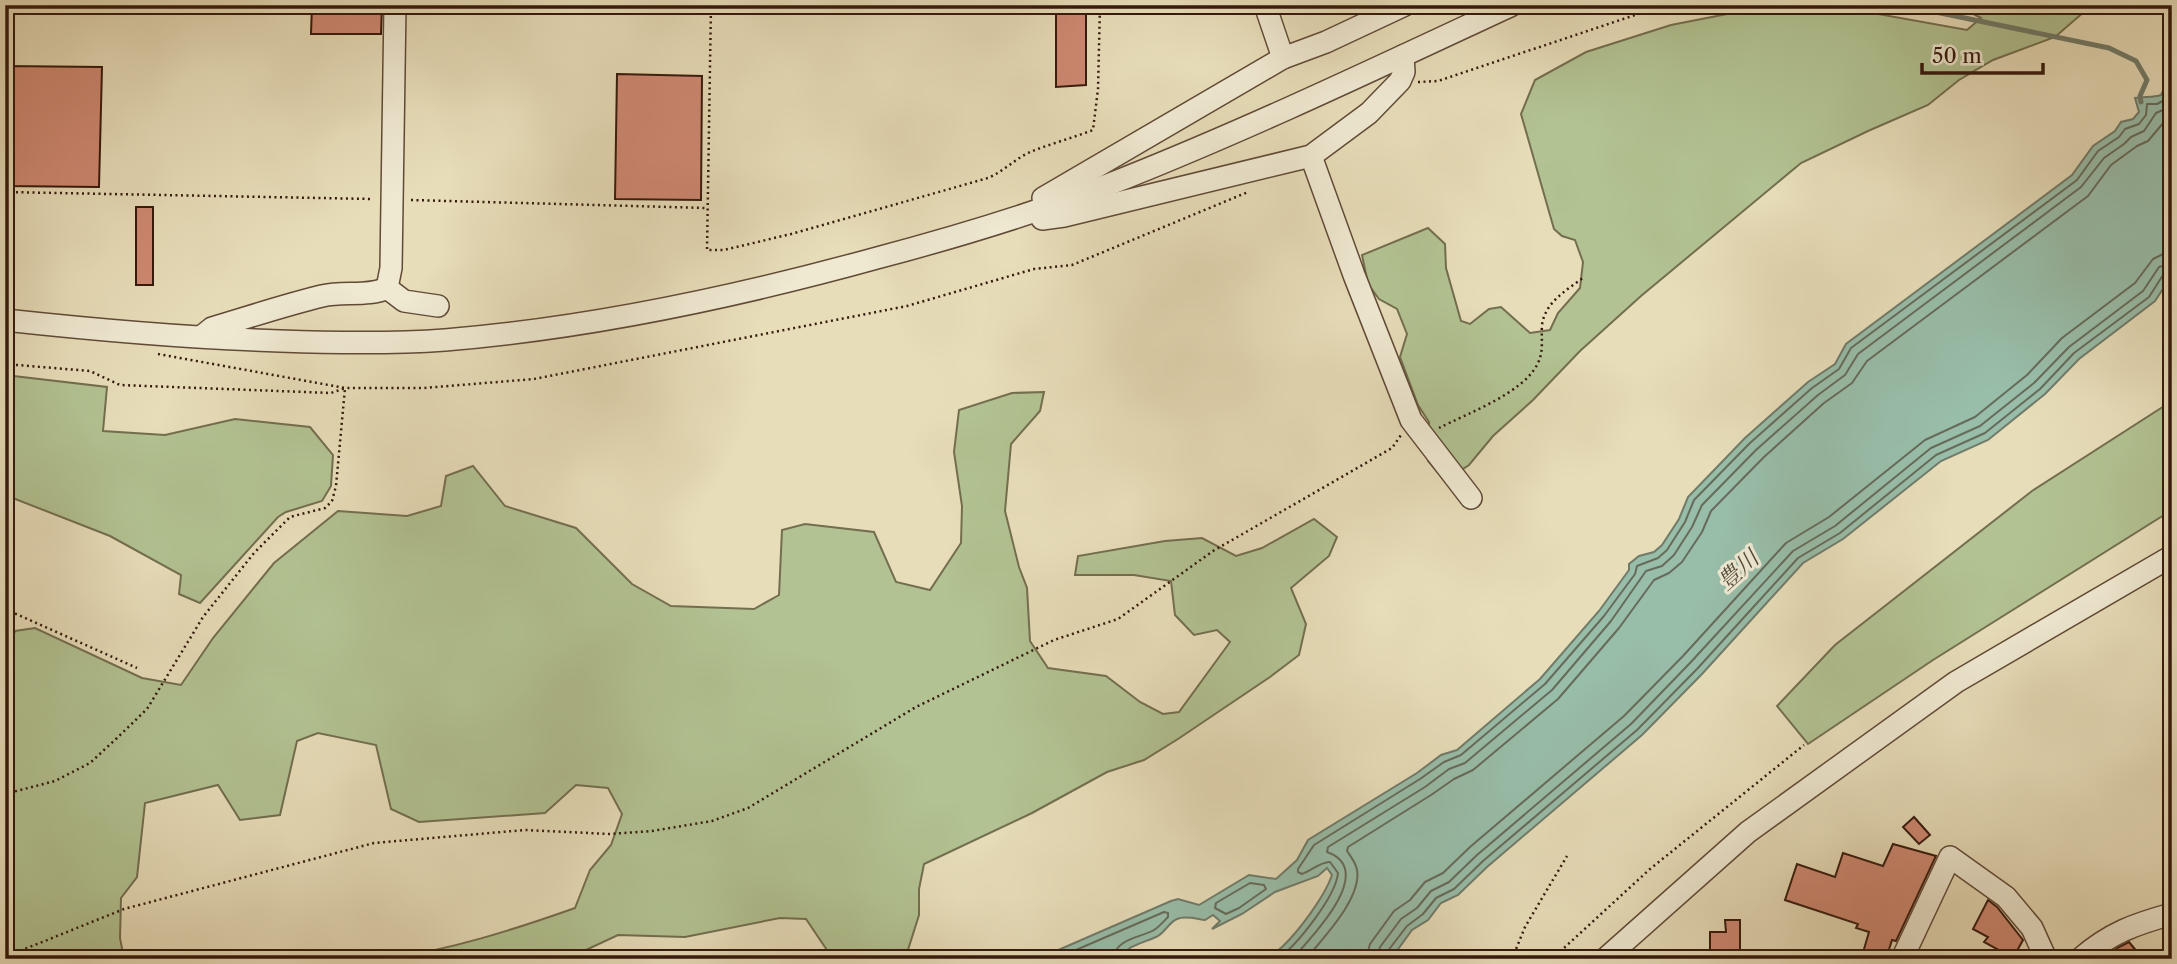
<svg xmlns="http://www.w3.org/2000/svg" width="2177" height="964" viewBox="0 0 2177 964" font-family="'Libre Caslon Text','Noto Serif JP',serif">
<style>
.green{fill:#b2c292;stroke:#736e4f;stroke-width:2}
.water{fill:#98bda9;stroke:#707b6a;stroke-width:2}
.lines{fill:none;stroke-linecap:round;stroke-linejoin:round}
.shore{stroke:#666b5a;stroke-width:2}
.stream{stroke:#707b6a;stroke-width:5}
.building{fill:#cf8872;stroke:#34190c;stroke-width:2}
.minor-casing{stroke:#614a37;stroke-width:24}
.path{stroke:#34190c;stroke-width:2.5;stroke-dasharray:2 3.5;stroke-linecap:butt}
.minor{stroke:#efe9d2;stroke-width:21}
.labels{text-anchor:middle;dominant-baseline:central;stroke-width:6;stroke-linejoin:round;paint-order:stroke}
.water-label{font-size:23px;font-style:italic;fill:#524a3b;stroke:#efe9d2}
</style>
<rect width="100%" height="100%" fill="#e7ddb9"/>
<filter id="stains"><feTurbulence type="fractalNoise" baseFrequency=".00286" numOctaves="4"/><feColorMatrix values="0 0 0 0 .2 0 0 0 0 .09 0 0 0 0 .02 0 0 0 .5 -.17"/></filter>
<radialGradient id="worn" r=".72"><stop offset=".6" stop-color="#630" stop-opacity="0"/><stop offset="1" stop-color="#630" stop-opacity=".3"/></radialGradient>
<g class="green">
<polygon points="1773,5 1828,5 1967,30 1981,18 1956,5 2042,5 2054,7 2058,5 2092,5 2055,37 1993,60 1959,80 1928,105 1868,131 1801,163 1641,296 1580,351 1533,400 1493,436 1469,465 1445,481 1428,461 1429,422 1418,405 1400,357 1407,334 1397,309 1379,299 1368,284 1362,255 1428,228 1445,244 1446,268 1461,321 1470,324 1489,309 1501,307 1530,333 1550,330 1558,313 1580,288 1583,262 1575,240 1562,236 1554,229 1521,114 1535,80 1586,52 1671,25"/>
<polygon points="5,375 107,387 103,431 165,435 235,419 310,427 333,455 331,486 322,501 286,512 278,517 200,603 179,594 181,575 110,536 5,495"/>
<path d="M1044,392L1040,411L1011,444L1005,511L1019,567L1027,588L1030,641L1048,668L1106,676L1140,702L1163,714L1179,712L1230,642L1217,630L1194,635L1175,615L1171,581L1134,575H1075L1078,556L1165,541L1202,538L1236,556L1262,548L1314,519L1337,537L1329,556L1291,588L1306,624L1299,655L1270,677L1178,739L1144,760L1107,772L1032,813L924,864L919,889V915L907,953L892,959H833L806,919L780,918L685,937L618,935L573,956L561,959H385C450,950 513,930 575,908L590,870L611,845L622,814L608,788L576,785L545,813L419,822L391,809L376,745L318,733L297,741L280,815L240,820L218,785L145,803L137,877L121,898L120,938L124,959H5V661L15,631L35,628L142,678L181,685L213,638L274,563L338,511L407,516L441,506L446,476L473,466L505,506L576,528L632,584L671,606L754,609L779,595L782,530L805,524L874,532L896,582L930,590L961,543L962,506L954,452L959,410L1012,393Z"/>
<polygon points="2172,401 2172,510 1933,660 1808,744 1777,706 1835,645 2032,491"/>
</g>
<path class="water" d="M2172,88V275L2155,301L2079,359L2045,394L1988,440L1941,461L1843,539L1803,563L1702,674L1642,735L1487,867L1458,895L1441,903L1428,920L1412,930L1391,959H1263C1269,955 1277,952 1282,947C1299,931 1325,896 1332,875L1327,868L1318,876L1275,892L1242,914L1212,929L1220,921L1213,915L1205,920C1197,919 1185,915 1177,919C1169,922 1164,934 1156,937C1140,944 1129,945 1117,959H1030L1056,951L1171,901L1178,899L1199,905L1249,875L1276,879L1297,860L1308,840L1417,773L1441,755L1457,750L1540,679L1599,611L1629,570V564L1639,556L1654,552L1662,545L1679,519L1688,497L1745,438L1808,382L1835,364L1846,344L2072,175L2093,146L2115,131L2121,122L2133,119L2139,112L2135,98C2144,96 2153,98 2161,95L2164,89Z"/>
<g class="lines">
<g class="shore">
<polygon points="1250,883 1264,885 1266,889 1239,908 1226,914 1215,908 1216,903"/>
<path d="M1055,959L1164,912L1168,913V917C1164,921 1159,927 1154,930C1140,938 1116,938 1113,959"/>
<path d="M1277,959C1296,947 1336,896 1338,873L1330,862C1322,861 1311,871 1302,874L1298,872V869L1314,845L1420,779L1444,762L1461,755L1545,684L1604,616L1635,574L1637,566L1658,558L1667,550L1685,522L1694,500L1750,443L1812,388L1839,369L1851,348L2077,180L2098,151L2119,137L2125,129L2139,124L2146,115L2147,104H2157L2172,96"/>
<path d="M1292,959C1311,938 1378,870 1327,852L1328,847L1425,787L1449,769L1465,763L1552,690L1611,621L1646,571L1662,566L1674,555L1692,527L1702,505L1756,450L1818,395L1845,375L1858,354L2081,187L2104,158L2124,144L2131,137L2144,131L2156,113L2172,106"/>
<path d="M1306,959C1323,938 1362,898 1357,870C1356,863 1351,857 1347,851L1348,847L1431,795L1454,779L1473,770L1558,699L1619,628L1654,580L1669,573L1682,562L1702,532L1711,511L1764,457L1824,403L1852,383L1867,361L2088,196L2111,165L2137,146L2148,141L2164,122L2172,119"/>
<polyline points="1366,959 1370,944 1394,911 1410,900 1425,882 1443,873 1470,847 1624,716 1683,656 1786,543 1829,517 1925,440 1975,417 2027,375 2062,338 2135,283 2153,259 2163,254 2172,253"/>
<polyline points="1377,959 1380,947 1401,919 1417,908 1431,891 1449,882 1477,855 1631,724 1690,663 1793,551 1835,526 1931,448 1980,426 2034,383 2069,347 2143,291 2159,267 2172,263"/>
<polyline points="1386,959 1387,952 1407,926 1423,914 1436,898 1454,889 1483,861 1637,730 1697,669 1798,558 1840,533 1936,455 1985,433 2040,389 2074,353 2149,297 2163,275 2172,272"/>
</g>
<polyline class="stream" points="1902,5 2109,48 2136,61 2147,80 2140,96 2141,102"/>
</g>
<g class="building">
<polygon points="312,5 382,5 381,34 311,34"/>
<polygon points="1056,5 1086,5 1086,85 1056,87"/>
<polygon points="5,66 102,67 99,187 5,186"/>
<polygon points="617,74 702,76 701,200 615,199"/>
<rect x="136" y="207" width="17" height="78"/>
<polygon points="1914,817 1930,835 1919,844 1903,827"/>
<polygon points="1893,844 1936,856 1896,941 1892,940 1886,959 1870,959 1862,956 1869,932 1856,928 1858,924 1785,900 1797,864 1835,877 1843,853 1883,866"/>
<polygon points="1988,900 1997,907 2023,940 2013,958 1984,942 1988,937 1973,929"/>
<polygon points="1725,920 1740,920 1740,959 1710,959 1710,932 1726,932"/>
<polygon points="2129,942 2143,959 2101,959 2119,947"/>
</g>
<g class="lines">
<defs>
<g id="minor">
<polyline points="1265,5 1283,58"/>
<polyline points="1311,156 1354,275 1411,420 1471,498"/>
<polyline points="1043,198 1283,58 1326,42 1405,5"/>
<polyline points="1042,219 1064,216 1311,156 1369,113 1400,81 1404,72 1403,56"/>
<polyline points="387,288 391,268 395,5"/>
<path d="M5,320C97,330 188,338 280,341C335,343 390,344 445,340C591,328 736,297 877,258C956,237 1034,214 1110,184C1247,130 1379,67 1512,5"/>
<path d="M202,336L212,328C249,317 285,305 322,296C343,291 369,297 387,288L404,301L438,306"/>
<polyline points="1605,959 1748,832 1956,682 2172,556"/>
<polyline points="1902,959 1950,857 2006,897 2032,928 2046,959"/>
<path d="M2080,959C2110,933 2135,924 2172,914"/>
</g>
</defs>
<use href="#minor" class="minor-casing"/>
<g class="path">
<path d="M711,5L707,250H724L791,234L988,178C1004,171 1015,159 1030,152C1050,144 1072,138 1093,130L1098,89L1100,5"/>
<polyline points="1418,82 1438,81 1665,5"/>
<polyline points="5,192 373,199"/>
<polyline points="411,200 707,208"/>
<polyline points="158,354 345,388 424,388 534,379 907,306 1034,269 1072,265 1248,192"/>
<polyline points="5,364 90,371 120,385 331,393 345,388 336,486 332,501 325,508 290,517 254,553 203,617 147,709 117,738 90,763 55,781 5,794"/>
<path d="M1439,428C1468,413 1524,393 1538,363C1544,350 1541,338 1542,325C1545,302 1567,290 1584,277"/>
<polyline points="5,609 137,668"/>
<polyline points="5,957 124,909 374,843 525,830 610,834 652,831 712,821 748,808 916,707 1054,640 1118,619 1213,551 1392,448 1401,435"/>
<polyline points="1512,959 1525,927 1567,856"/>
<polyline points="1552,959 1650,869 1804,745"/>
</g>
<use href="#minor" class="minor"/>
</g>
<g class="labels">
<g class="water-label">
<text transform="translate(1738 570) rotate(-42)">豊川</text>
</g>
</g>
<rect width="2177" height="964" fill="none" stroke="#e7ddb9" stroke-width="28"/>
<rect x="7" y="7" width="2163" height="950" fill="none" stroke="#34190c" stroke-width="3.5"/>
<rect x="14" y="14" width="2149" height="936" fill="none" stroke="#34190c" stroke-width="2"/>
<path d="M1922 63v10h121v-10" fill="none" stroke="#34190c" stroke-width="3.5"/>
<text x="1932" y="63" font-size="21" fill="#34190c" stroke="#efe9d2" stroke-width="5" paint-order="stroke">50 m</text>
<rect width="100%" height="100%" filter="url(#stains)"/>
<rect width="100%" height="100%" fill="url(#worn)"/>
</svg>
